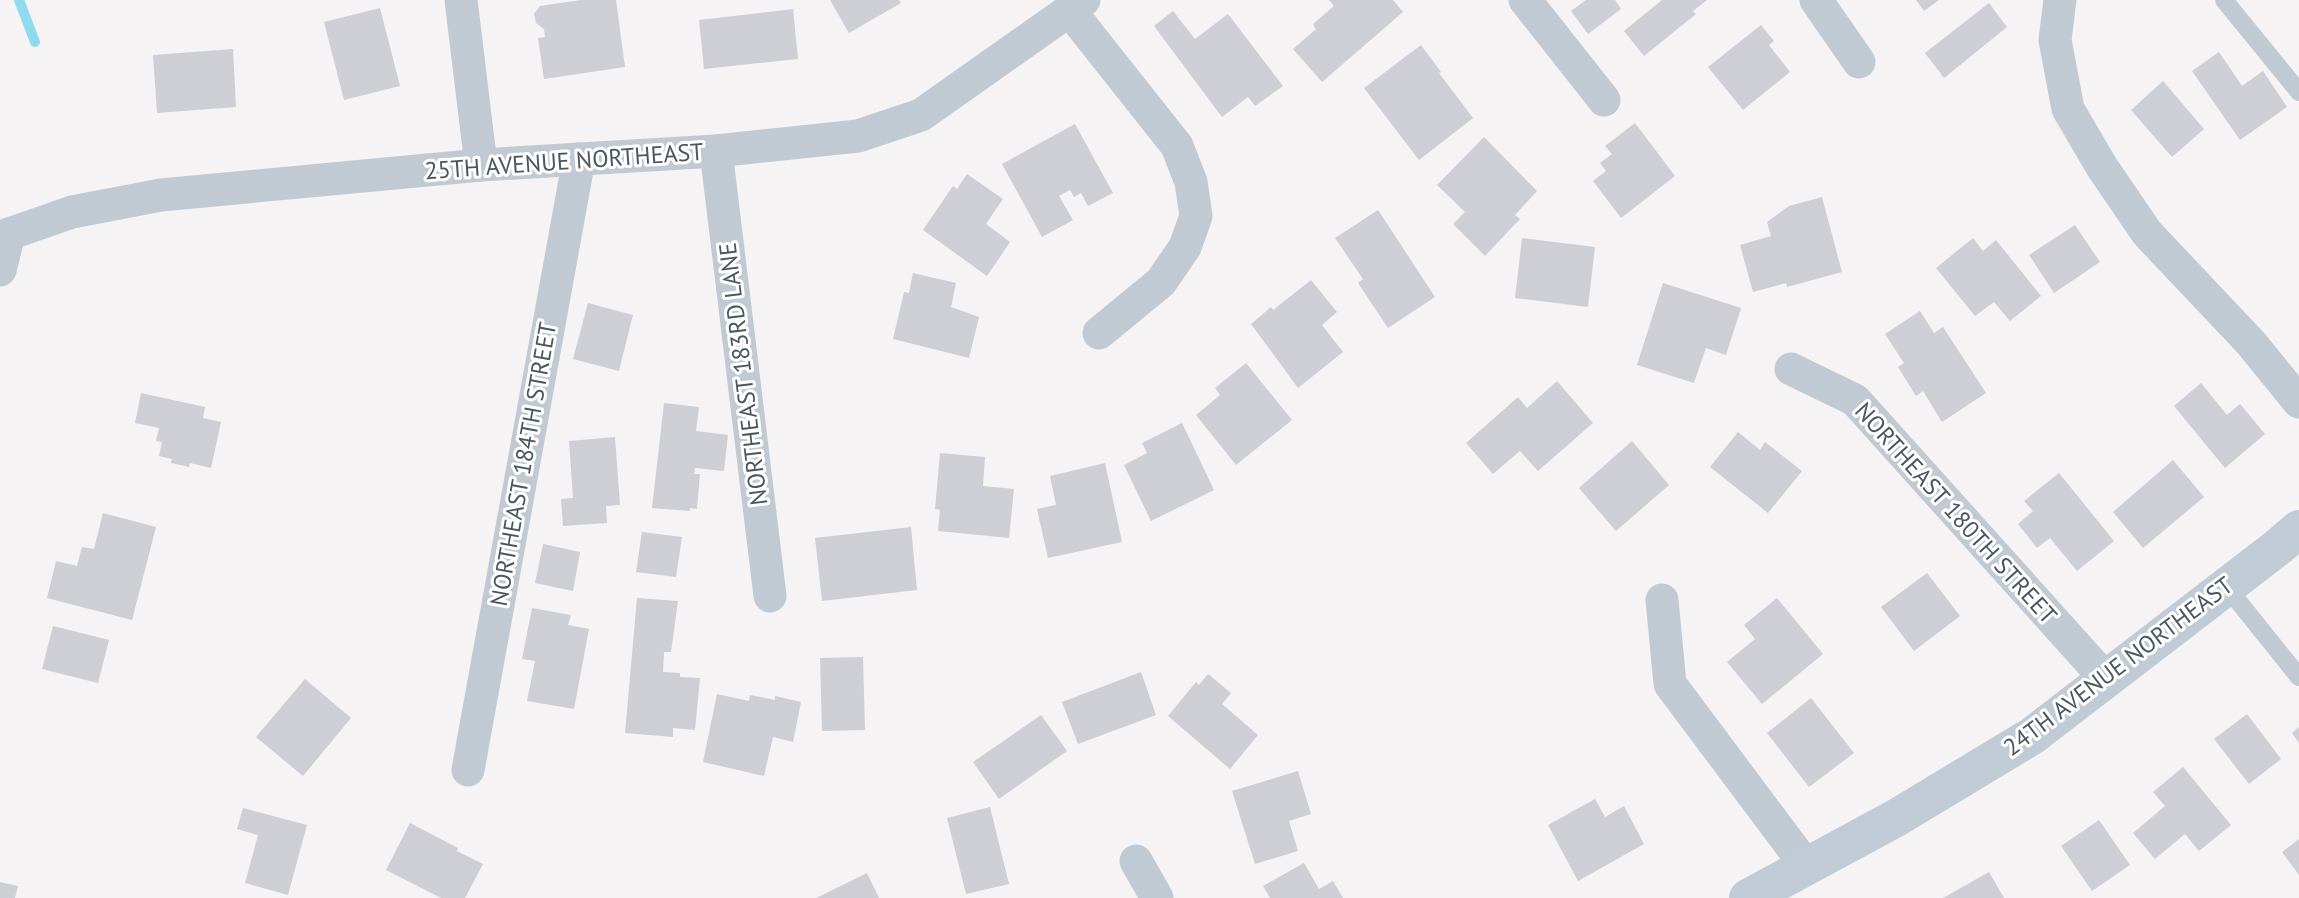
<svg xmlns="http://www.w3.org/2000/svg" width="2299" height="898" viewBox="0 0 2299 898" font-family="'PT Sans',sans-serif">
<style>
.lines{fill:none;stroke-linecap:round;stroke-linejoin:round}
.stream{stroke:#90daee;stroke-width:10}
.building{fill:#cdcfd5}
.lane{stroke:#c1cad2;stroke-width:18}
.street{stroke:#c1cad2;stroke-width:33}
.secondary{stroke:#c1cbd6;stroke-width:38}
.labels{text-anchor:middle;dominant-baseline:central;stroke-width:6;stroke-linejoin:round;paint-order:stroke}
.street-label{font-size:24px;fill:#4a5661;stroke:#fff}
</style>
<rect width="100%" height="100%" fill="#f5f3f3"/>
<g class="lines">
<polyline class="stream" points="19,0 35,42"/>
</g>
<g class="building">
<polygon points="581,0 616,0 625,67 544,79 538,38 545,37 544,29 536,23 534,14 540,6"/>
<polygon points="830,0 899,0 901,3 849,33"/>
<polygon points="1329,0 1393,0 1403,12 1322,82 1293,49 1316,29 1313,24 1334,6"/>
<polygon points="1586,0 1615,0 1621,9 1588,34 1571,11"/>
<polygon points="1662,0 1707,0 1693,11 1696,14 1644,56 1624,31"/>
<polygon points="1916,0 1939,0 1924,11"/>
<polygon points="1989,3 2007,27 1944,78 1925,53"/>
<polygon points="380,8 400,86 344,100 324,22"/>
<polygon points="793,9 798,59 704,69 699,20"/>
<polygon points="1173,11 1195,39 1228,14 1283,86 1255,106 1248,97 1222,117 1154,26"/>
<polygon points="1761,25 1774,41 1769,45 1790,72 1743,110 1708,67"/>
<polygon points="1421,45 1441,72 1439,73 1473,118 1419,160 1364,88"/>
<polygon points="233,49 236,107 157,113 153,55"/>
<polygon points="2219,52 2242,86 2263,71 2287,107 2240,140 2192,71"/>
<polygon points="2163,81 2204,129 2172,157 2131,110"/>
<polygon points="1635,123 1675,176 1621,218 1593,181 1606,171 1600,163 1612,154 1605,146"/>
<polygon points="1075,124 1113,193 1088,206 1081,193 1074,197 1070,190 1059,196 1073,220 1042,237 1002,164"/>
<polygon points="1484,137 1537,191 1515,215 1520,219 1485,256 1453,224 1465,212 1437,185"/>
<polygon points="967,174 1003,199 986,224 1010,242 987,276 923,230 953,186 957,189"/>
<polygon points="1822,197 1842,272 1787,287 1786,283 1753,292 1740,245 1771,236 1767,222 1789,206"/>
<polygon points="1378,210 1435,297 1388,328 1358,283 1363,279 1335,238"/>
<polygon points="2075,225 2100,262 2054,293 2029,255"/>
<polygon points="1522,238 1595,247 1588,307 1515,298"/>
<polygon points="1973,238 1983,251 1996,240 2041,296 2010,321 1994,302 1975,316 1936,268"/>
<polygon points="913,273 956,283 951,307 979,317 969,358 893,339 904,292 909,293"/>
<polygon points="1311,280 1337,312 1322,325 1343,352 1298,388 1251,324 1271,307 1273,310"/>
<polygon points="1663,283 1741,308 1726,355 1706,348 1694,383 1637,365"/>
<polygon points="588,303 633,315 619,371 573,359"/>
<polygon points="1920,311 1934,333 1943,327 1986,393 1942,422 1923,391 1916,396 1898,367 1904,363 1885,334"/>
<polygon points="1246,363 1292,420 1236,465 1196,415 1220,395 1215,388"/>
<polygon points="1557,381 1593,423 1538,471 1520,451 1493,474 1466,443 1518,397 1527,408"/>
<polygon points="2201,383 2227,415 2240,404 2265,434 2225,468 2174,406"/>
<polygon points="141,393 205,407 203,418 221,422 211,468 190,463 189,467 171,463 172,459 159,456 162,442 156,441 159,428 135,423"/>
<polygon points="664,403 699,407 696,431 728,435 724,471 695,468 694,474 700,474 697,509 690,508 690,511 652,508"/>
<polygon points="1182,423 1214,490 1151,521 1124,465 1147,453 1142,443"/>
<polygon points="1738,432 1760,450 1765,442 1802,471 1768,513 1710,467"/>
<polygon points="615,437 620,505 606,506 607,523 563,526 561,499 573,498 569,441"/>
<polygon points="1632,441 1669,485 1616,531 1579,488"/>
<polygon points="940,453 985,457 983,486 1014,489 1009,538 938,531 940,510 935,509"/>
<polygon points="2173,460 2204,497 2143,548 2113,512"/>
<polygon points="1105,463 1122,542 1048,558 1037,509 1056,505 1050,476"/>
<polygon points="2059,473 2114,541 2077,571 2050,538 2037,548 2018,524 2033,511 2024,501"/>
<polygon points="103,513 156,527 132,620 47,598 56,561 77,566 82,547 94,549"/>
<polygon points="911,527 917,590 822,601 815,538"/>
<polygon points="642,532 682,537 676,577 636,572"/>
<polygon points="543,544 580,552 573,591 535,583"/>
<polygon points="1927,573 1960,616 1914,651 1881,607"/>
<polygon points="637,598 678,601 671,652 664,652 663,672 680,673 680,677 700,678 695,730 673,728 673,737 625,733"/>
<polygon points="1777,598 1823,654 1762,704 1727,662 1755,639 1744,625"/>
<polygon points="532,608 571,615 568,625 589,629 574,709 527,701 535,661 522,659"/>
<polygon points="53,626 109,640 98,683 42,669"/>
<polygon points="863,657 865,730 822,731 820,658"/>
<polygon points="1141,672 1156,715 1078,744 1062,702"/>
<polygon points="1208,674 1231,693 1222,704 1258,735 1230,769 1168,716 1196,682 1199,685"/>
<polygon points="305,679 351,718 303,776 256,737"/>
<polygon points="717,694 749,701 750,695 775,700 775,696 801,702 793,742 773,737 764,776 703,762"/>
<polygon points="1811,698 1854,753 1809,787 1767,733"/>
<polygon points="2247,714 2281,759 2249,784 2214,739"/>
<polygon points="1041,715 1067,751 999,799 973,762"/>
<polygon points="2299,727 2299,743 2292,733"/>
<polygon points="2183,767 2231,825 2199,851 2185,834 2155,859 2133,833 2165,806 2153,792"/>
<polygon points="1298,771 1311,814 1289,821 1298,851 1255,864 1232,791"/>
<polygon points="1595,799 1605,817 1624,806 1644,844 1578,881 1548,825"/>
<polygon points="990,807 1009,884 966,894 947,818"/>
<polygon points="243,808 307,825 288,895 245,883 258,835 237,829"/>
<polygon points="2099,820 2130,865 2092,891 2061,846"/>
<polygon points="410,823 458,848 457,851 483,864 465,898 441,898 386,870"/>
<polygon points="2299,839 2299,875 2282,852"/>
<polygon points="1304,863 1319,889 1333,881 1343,898 1270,898 1263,886"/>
<polygon points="1989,872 2004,898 1943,898"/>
<polygon points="867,873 879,898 816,898"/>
<polygon points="0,882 18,886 15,898 0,898"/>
</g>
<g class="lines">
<g class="lane">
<polyline points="2224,0 2299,92"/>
<polyline points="2226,586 2299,677"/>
</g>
<g class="street">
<polyline points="461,0 481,165"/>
<polyline points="1525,0 1604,100"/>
<polyline points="1816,0 1859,62"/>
<polyline points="2060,0 2055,40 2068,109 2102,167 2147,233 2251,343 2299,402"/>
<polyline points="1070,11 1177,146 1191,182 1196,216 1185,247 1161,282 1099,333"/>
<polyline points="716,151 770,596"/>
<polyline points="0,239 9,234 72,212 161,195 481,165 716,151 858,136 921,115 1084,0"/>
<polyline points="0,270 9,234"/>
<polyline points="1791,369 1855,400 2105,678"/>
<polyline points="1662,600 1670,684 1807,867"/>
<polyline points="468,770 579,159"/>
<polyline points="1136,861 1157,898"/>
</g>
<polyline class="secondary" points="1748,898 1896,818 2032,736 2278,547 2299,529"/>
</g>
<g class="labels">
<g class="street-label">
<text transform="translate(564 161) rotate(-4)">25TH AVENUE NORTHEAST</text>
<text transform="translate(743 374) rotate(-97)">NORTHEAST 183RD LANE</text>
<text transform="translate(523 464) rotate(-80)">NORTHEAST 184TH STREET</text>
<text transform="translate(1956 513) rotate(48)">NORTHEAST 180TH STREET</text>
<text transform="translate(2118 666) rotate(-37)">24TH AVENUE NORTHEAST</text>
</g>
</g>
</svg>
